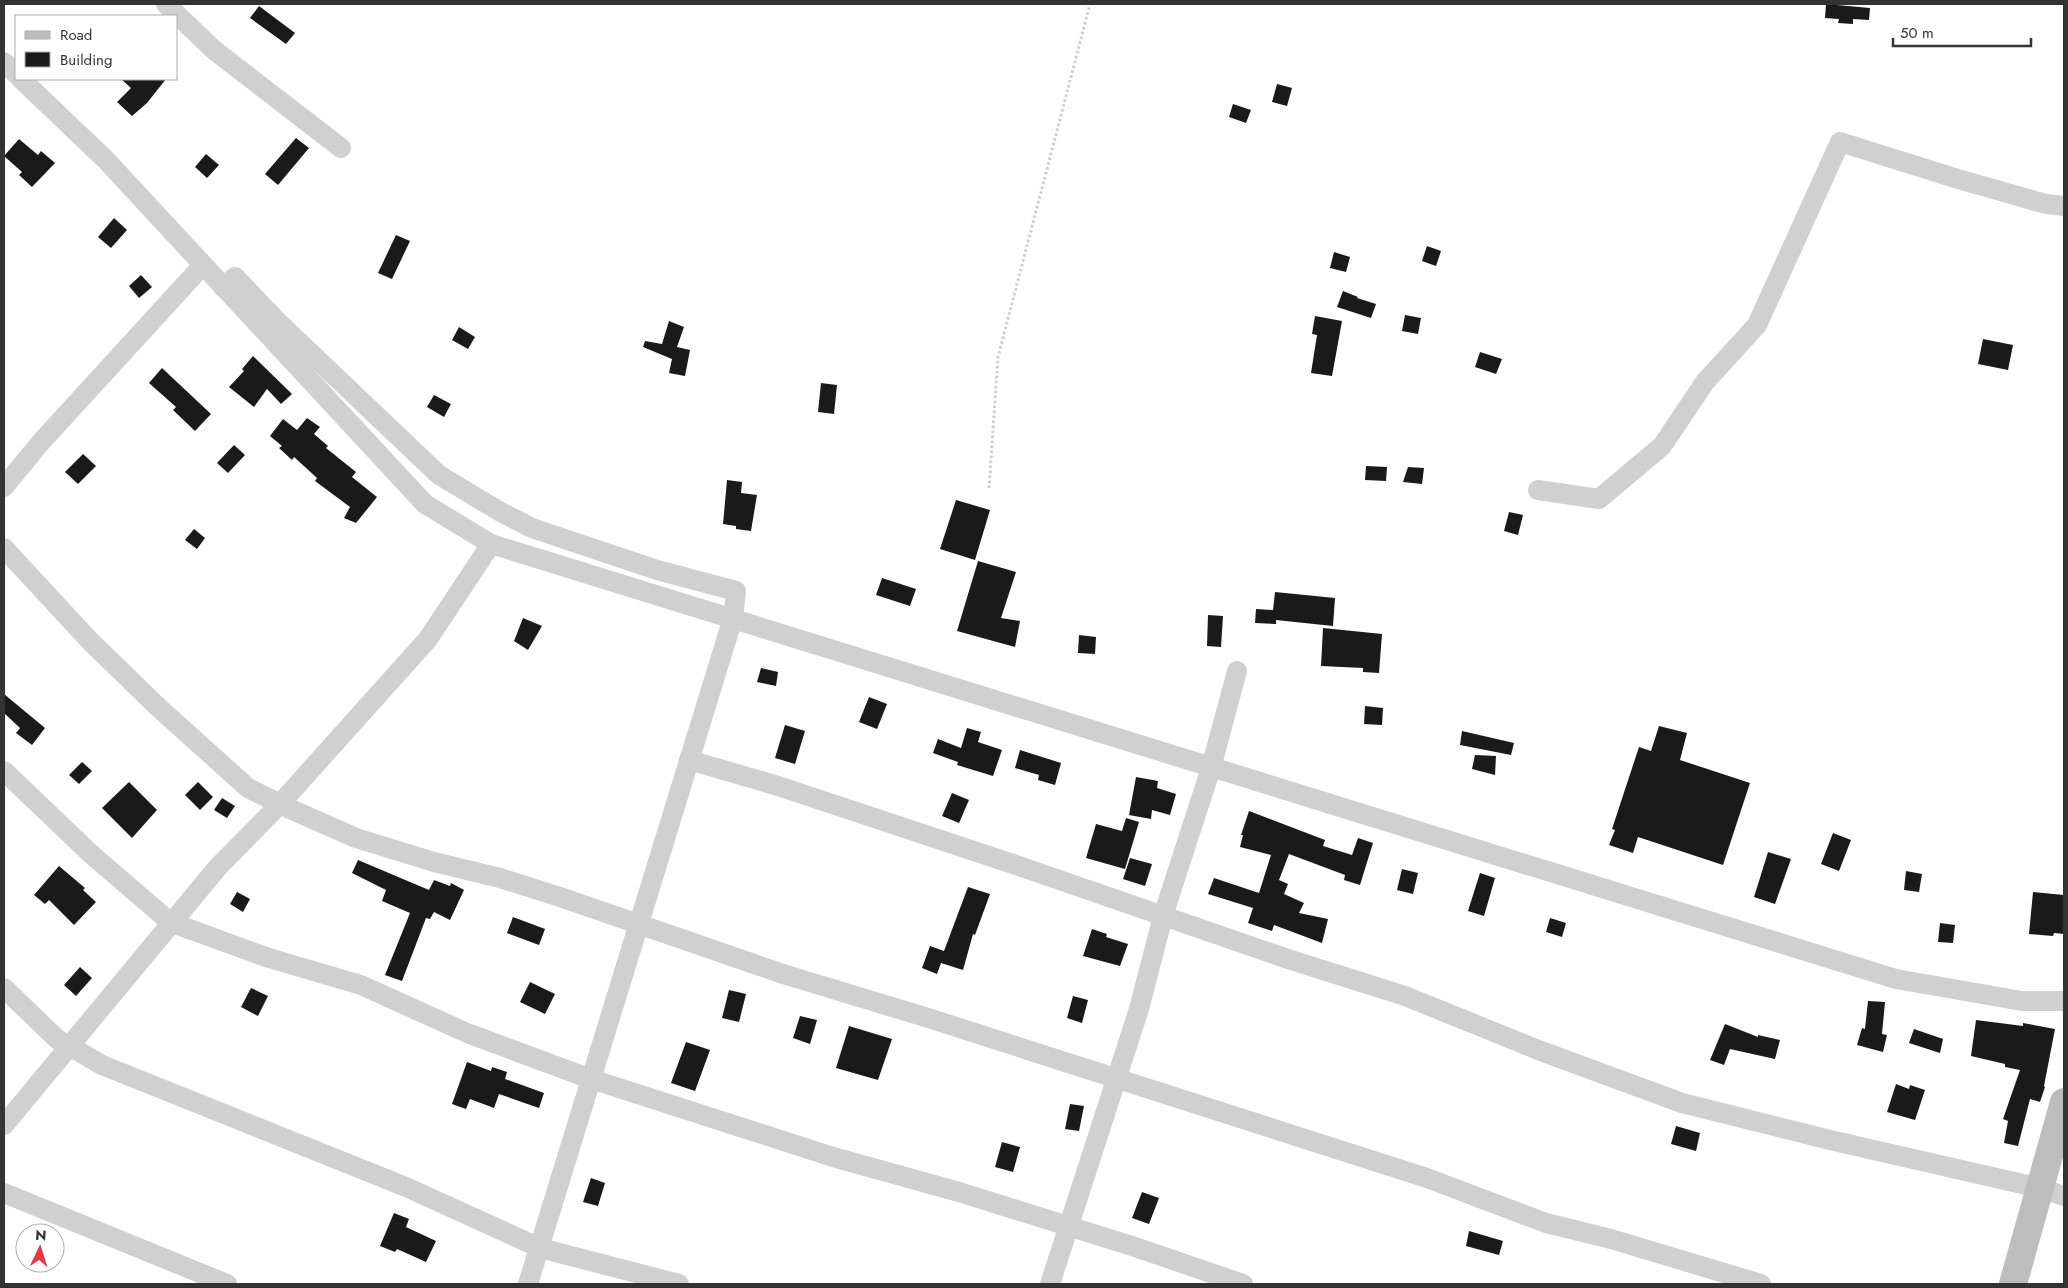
<svg xmlns="http://www.w3.org/2000/svg" width="2068" height="1288" viewBox="0 0 2068 1288" font-family="Jost,sans-serif">
<style>
.building{fill:#1a1a1a}
.lines{fill:none;stroke-linecap:round;stroke-linejoin:round}
.path{stroke:#cdcdcd;stroke-width:3;stroke-dasharray:2.5 2.5;stroke-linecap:butt}
.street{stroke:#d0d0d0;stroke-width:20}
.secondary{stroke:#bdbdbd;stroke-width:28}
</style>
<rect width="100%" height="100%" fill="#fff"/>
<g class="building">
<polygon points="1826,4 1870,8 1869,20 1853,19 1853,24 1838,23 1839,19 1825,18"/>
<polygon points="259,6 295,33 286,44 250,18"/>
<polygon points="121,79 166,79 147,103 132,116 117,102 131,88"/>
<polygon points="1277,84 1292,88 1287,106 1272,102"/>
<polygon points="1233,104 1251,110 1246,123 1229,117"/>
<polygon points="296,138 309,148 278,185 265,174"/>
<polygon points="19,139 38,155 41,151 55,163 32,187 19,175 22,172 4,156"/>
<polygon points="206,154 219,165 207,178 195,167"/>
<polygon points="114,218 127,230 111,248 98,237"/>
<polygon points="396,235 410,241 392,279 378,273"/>
<polygon points="1427,246 1441,251 1436,266 1422,261"/>
<polygon points="1334,252 1350,257 1346,272 1330,268"/>
<polygon points="141,275 152,287 139,298 129,286"/>
<polygon points="1343,291 1358,297 1357,298 1376,304 1371,318 1337,307"/>
<polygon points="1405,315 1421,318 1418,334 1402,331"/>
<polygon points="1315,316 1342,321 1332,376 1311,373 1317,335 1312,334"/>
<polygon points="669,321 684,327 677,347 690,350 685,376 669,373 672,359 643,347 645,341 662,344"/>
<polygon points="459,327 475,337 468,349 452,340"/>
<polygon points="1983,339 2013,345 2008,370 1978,364"/>
<polygon points="1480,352 1502,359 1496,374 1475,367"/>
<polygon points="253,356 292,394 281,404 267,389 254,407 229,387 244,371 242,369"/>
<polygon points="162,368 211,414 195,431 173,410 176,407 149,383"/>
<polygon points="821,383 837,385 834,414 818,412"/>
<polygon points="434,395 451,404 444,417 427,407"/>
<polygon points="307,418 320,427 314,434 328,446 326,448 356,472 352,477 377,497 356,523 344,518 350,507 315,481 317,478 294,457 292,460 279,448 282,446 270,436 283,419 297,430"/>
<polygon points="234,445 245,455 228,473 217,463"/>
<polygon points="83,454 96,466 78,484 65,472"/>
<polygon points="1366,466 1387,467 1386,481 1365,480"/>
<polygon points="1408,467 1424,468 1422,484 1403,482"/>
<polygon points="727,480 742,482 741,493 757,495 751,531 736,529 736,526 723,524"/>
<polygon points="956,500 990,510 975,560 940,549"/>
<polygon points="1509,512 1523,515 1518,535 1504,531"/>
<polygon points="194,529 205,538 197,549 185,540"/>
<polygon points="978,561 1016,572 1001,618 1020,621 1015,647 957,631"/>
<polygon points="882,578 916,589 910,606 876,595"/>
<polygon points="1275,592 1335,598 1333,626 1276,620 1276,624 1255,623 1256,609 1273,610"/>
<polygon points="1208,615 1223,616 1221,647 1207,646"/>
<polygon points="523,618 542,626 528,650 514,641"/>
<polygon points="1323,628 1382,634 1379,673 1363,672 1363,668 1321,666"/>
<polygon points="1079,635 1096,637 1095,654 1078,653"/>
<polygon points="761,668 778,672 776,686 757,682"/>
<polygon points="4,694 45,728 32,745 16,733 20,728 4,713"/>
<polygon points="869,697 887,704 877,729 859,722"/>
<polygon points="1365,706 1383,708 1382,725 1364,724"/>
<polygon points="785,725 805,731 795,764 775,758"/>
<polygon points="1659,726 1687,733 1680,760 1750,783 1723,865 1638,837 1633,853 1609,845 1615,830 1612,829 1639,747 1651,751"/>
<polygon points="967,728 981,732 978,742 1002,750 993,776 957,765 958,762 933,753 938,739 961,748"/>
<polygon points="1462,731 1514,743 1511,755 1460,745"/>
<polygon points="1020,750 1061,763 1055,785 1038,780 1039,775 1015,768"/>
<polygon points="1475,755 1496,756 1495,775 1472,769"/>
<polygon points="82,762 92,771 79,784 69,775"/>
<polygon points="1136,777 1158,781 1157,788 1176,794 1170,815 1152,810 1151,819 1129,815"/>
<polygon points="129,782 157,810 132,838 102,808"/>
<polygon points="198,782 213,797 200,810 185,795"/>
<polygon points="952,793 969,800 959,823 942,816"/>
<polygon points="222,798 235,806 227,818 214,810"/>
<polygon points="1249,811 1325,840 1323,846 1352,855 1358,838 1373,843 1360,885 1344,880 1345,875 1289,854 1279,880 1288,884 1284,894 1304,903 1299,913 1328,919 1322,943 1274,925 1272,931 1248,923 1253,908 1208,894 1214,878 1259,893 1271,855 1240,847 1243,835 1241,835"/>
<polygon points="1126,818 1139,822 1125,869 1086,858 1096,824 1122,831"/>
<polygon points="1833,833 1851,840 1839,871 1821,864"/>
<polygon points="1768,852 1791,859 1775,904 1754,897"/>
<polygon points="1130,858 1152,864 1145,886 1123,879"/>
<polygon points="358,860 429,890 434,880 450,886 451,883 464,890 450,920 434,912 430,919 426,918 402,981 385,975 410,913 382,901 386,890 352,873"/>
<polygon points="59,866 85,888 83,890 96,902 74,925 49,900 45,904 34,895"/>
<polygon points="1402,869 1418,873 1413,894 1397,890"/>
<polygon points="1906,871 1922,874 1919,892 1904,890"/>
<polygon points="1480,873 1495,878 1484,916 1468,911"/>
<polygon points="968,887 990,894 975,935 973,934 963,970 941,963 937,974 922,968 930,946 944,951"/>
<polygon points="237,892 250,899 243,912 230,904"/>
<polygon points="2033,892 2064,895 2064,934 2054,933 2053,936 2029,934"/>
<polygon points="513,917 545,929 539,945 507,933"/>
<polygon points="1550,918 1566,923 1562,937 1546,932"/>
<polygon points="1940,923 1955,925 1953,943 1938,942"/>
<polygon points="1092,929 1107,934 1106,937 1128,944 1120,966 1083,956"/>
<polygon points="80,967 92,978 76,996 64,985"/>
<polygon points="530,982 555,994 545,1014 520,1002"/>
<polygon points="251,988 268,996 258,1016 241,1007"/>
<polygon points="729,990 746,994 739,1022 722,1018"/>
<polygon points="1073,996 1088,1000 1082,1023 1067,1018"/>
<polygon points="1868,1001 1885,1002 1882,1034 1887,1035 1883,1052 1857,1045 1862,1028 1865,1029"/>
<polygon points="800,1016 817,1020 810,1044 793,1038"/>
<polygon points="1976,1020 2023,1026 2023,1023 2055,1029 2044,1086 2045,1087 2040,1102 2030,1099 2018,1146 2004,1143 2008,1121 2003,1119 2020,1070 2005,1067 2005,1064 1971,1056"/>
<polygon points="1725,1024 1758,1037 1758,1035 1780,1040 1775,1059 1730,1049 1724,1065 1710,1060"/>
<polygon points="849,1026 892,1039 878,1080 836,1068"/>
<polygon points="1914,1029 1943,1039 1940,1053 1909,1043"/>
<polygon points="686,1042 710,1050 695,1091 671,1083"/>
<polygon points="467,1062 491,1071 492,1067 507,1072 505,1079 544,1093 539,1108 499,1094 494,1108 470,1099 466,1109 452,1104"/>
<polygon points="1896,1084 1909,1089 1910,1085 1925,1090 1915,1120 1887,1112"/>
<polygon points="1070,1104 1084,1106 1079,1131 1065,1129"/>
<polygon points="1676,1126 1700,1133 1696,1151 1671,1144"/>
<polygon points="1002,1142 1020,1147 1013,1172 995,1167"/>
<polygon points="591,1178 605,1183 598,1206 583,1202"/>
<polygon points="1142,1192 1159,1198 1149,1224 1132,1218"/>
<polygon points="394,1213 409,1219 406,1227 436,1241 426,1262 397,1249 395,1252 380,1246"/>
<polygon points="1469,1231 1503,1241 1499,1255 1466,1246"/>
</g>
<g class="lines">
<polyline class="path" points="989,488 998,357 1090,4"/>
<g class="street">
<polyline points="166,4 214,50 341,148"/>
<polyline points="4,62 16,74"/>
<polyline points="21,79 106,160 425,504 491,544 1896,979 2022,1001 2064,1001"/>
<polyline points="223,287 235,277 278,322 439,475 499,511 532,528 657,570 736,591 733,618 528,1284"/>
<polyline points="4,487 41,442 203,265"/>
<polyline points="1538,490 1599,499 1662,446 1705,382 1757,325 1840,142 1958,179 2046,204 2064,206"/>
<polyline points="4,548 90,641 159,708 248,788 288,808 356,838 434,862 500,878 560,897 783,974 922,1016 1427,1178 1546,1223 1611,1239 1761,1284"/>
<polyline points="689,760 775,785 1013,864 1288,959 1405,996 1541,1051 1682,1103 1830,1140 2040,1188 2064,1196"/>
<polyline points="4,771 91,854 170,922 269,958 361,985 467,1033 591,1079 833,1157 959,1192 1135,1247 1243,1284"/>
<polyline points="4,988 57,1039 102,1065 406,1187 540,1248 679,1284"/>
<polyline points="4,1125 218,867 280,804 428,639 491,544"/>
<polyline points="4,1193 227,1284"/>
<polyline points="1050,1284 1139,1009 1163,916 1211,768 1237,671"/>
</g>
<polyline class="secondary" points="2013,1284 2064,1102"/>
</g>
<rect width="2068" height="1288" fill="none" stroke="#333333" stroke-width="10"/>
<rect x="15" y="15" width="162" height="65" fill="#ffffff" stroke="#adadad"/>
<rect x="25" y="31" width="25" height="8" fill="#bdbdbd" stroke="#adadad"/>
<text x="60" y="40" font-size="15" fill="#333333">Road</text>
<rect x="25" y="52" width="25" height="15" fill="#1a1a1a" stroke="#adadad"/>
<text x="60" y="65" font-size="15" fill="#333333">Building</text>
<g transform="translate(40 1248) rotate(4)"><circle r="24" fill="#ffffff" stroke="#adadad"/>
<path d="M0-4L9 19L0 12L-9 19Z" fill="#e63946"/>
<text y="-8" font-size="14" font-weight="bold" text-anchor="middle" fill="#333333">N</text>
</g>
<path d="M1893 38v8h138v-8" fill="none" stroke="#333333" stroke-width="2.5"/>
<text x="1900" y="38" font-size="15" fill="#333333" stroke="#ffffff" stroke-width="4" paint-order="stroke">50 m</text>
</svg>
